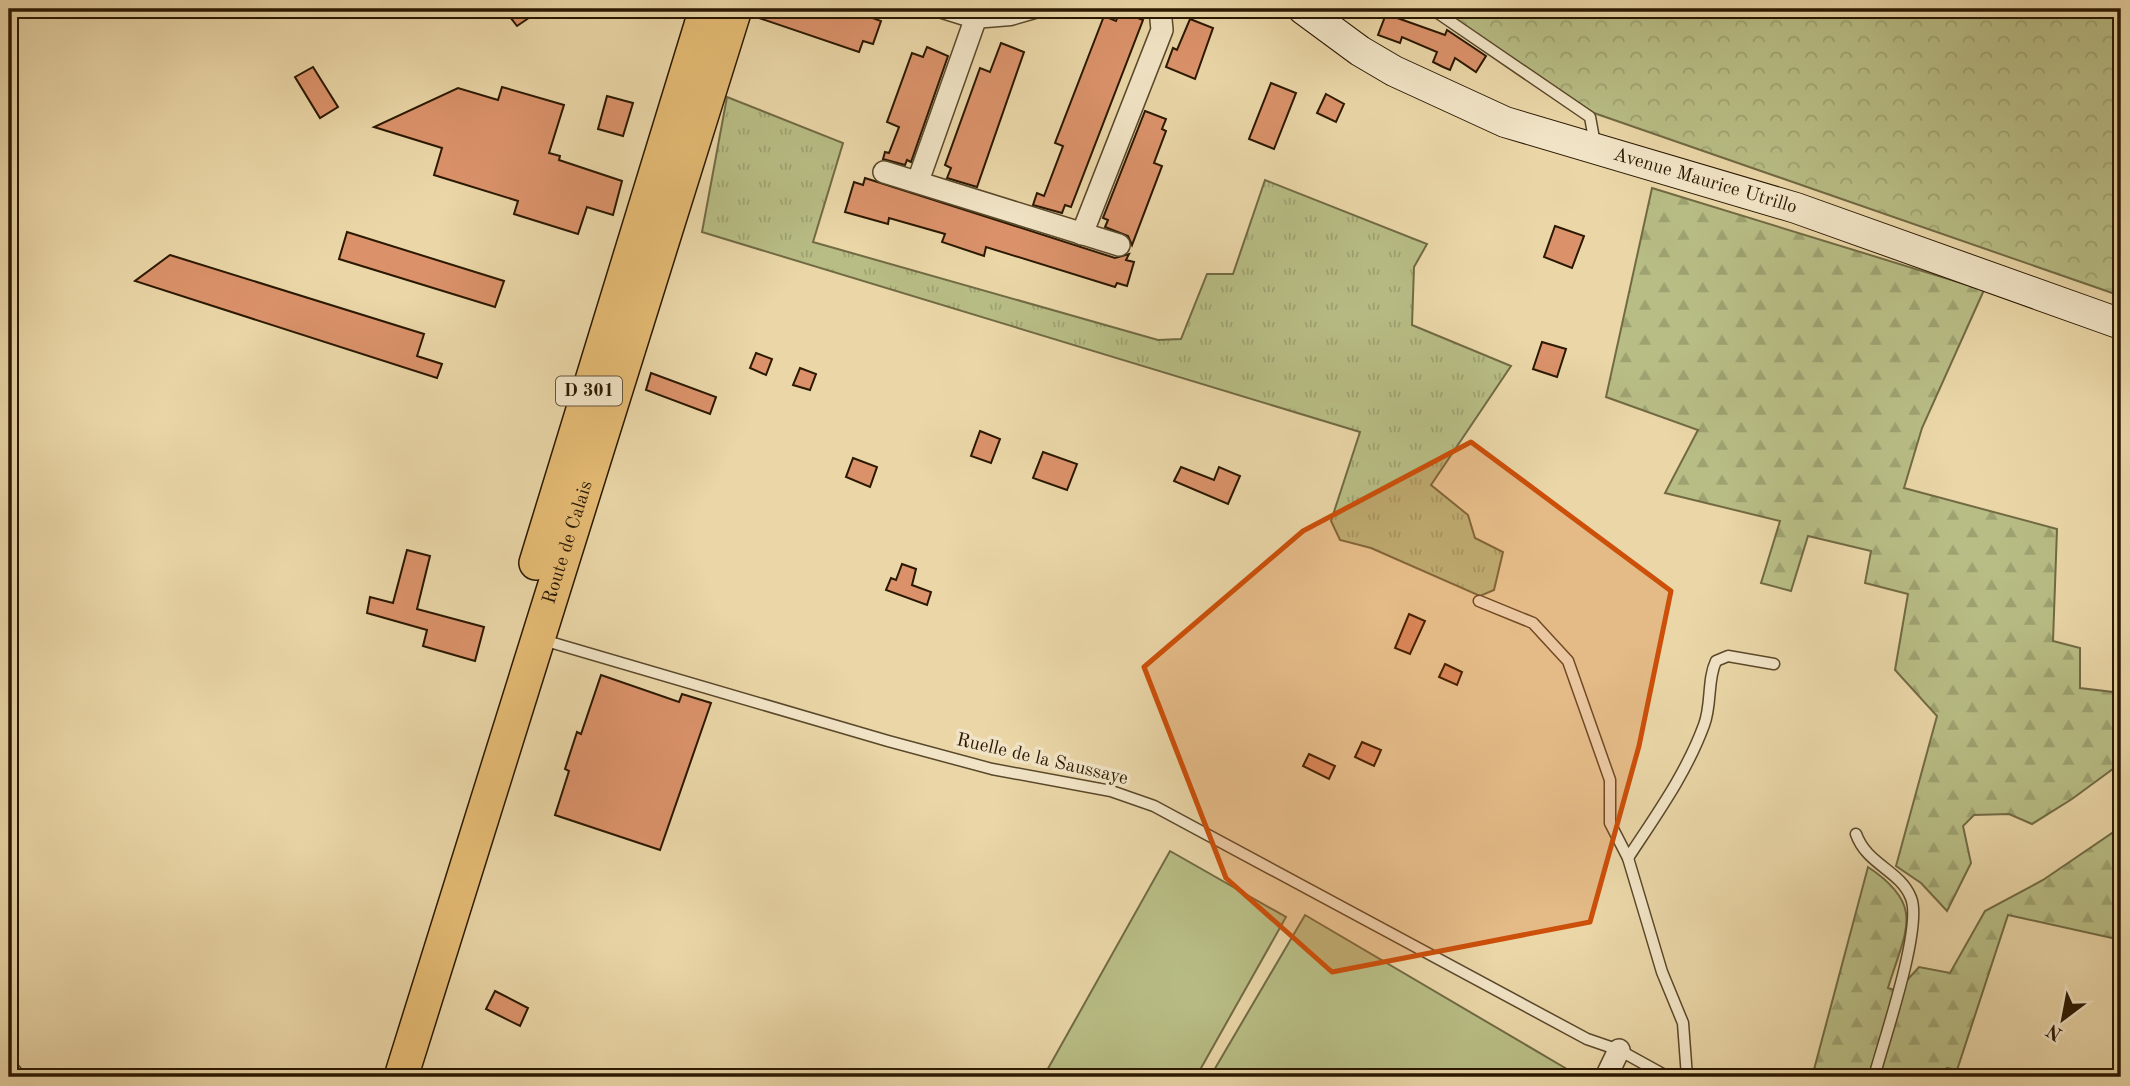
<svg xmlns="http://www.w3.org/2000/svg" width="2130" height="1086" viewBox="0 0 2130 1086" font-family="'Old Standard TT',serif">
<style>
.grass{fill:url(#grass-tufts);stroke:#716a43;stroke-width:2}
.forest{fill:url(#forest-firs);stroke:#716a43;stroke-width:2}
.park{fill:url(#park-crowns);stroke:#716a43;stroke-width:2}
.pitch{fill:#b8bd85;stroke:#716a43;stroke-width:2}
.building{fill:#db926a;stroke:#2a1801;stroke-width:2}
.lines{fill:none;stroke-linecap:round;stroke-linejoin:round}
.lane-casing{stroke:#5a482a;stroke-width:13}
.street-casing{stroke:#5a482a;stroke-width:24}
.secondary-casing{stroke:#2a1801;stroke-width:32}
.primary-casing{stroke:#2a1801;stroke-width:36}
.lane{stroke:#f1e4c6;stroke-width:10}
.street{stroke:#f1e4c6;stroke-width:21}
.secondary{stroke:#f1e4c6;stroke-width:30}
.primary{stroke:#e5bb74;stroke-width:33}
.marked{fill:#cc4f0a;fill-opacity:0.2;stroke:#cc4f0a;stroke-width:5;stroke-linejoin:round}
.labels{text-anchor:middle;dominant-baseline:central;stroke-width:7;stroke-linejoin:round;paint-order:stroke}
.shield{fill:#f1e4c6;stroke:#66553c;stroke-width:2}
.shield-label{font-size:18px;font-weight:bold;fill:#2a1801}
.street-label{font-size:19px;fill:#2a1801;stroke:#f1e4c6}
</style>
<defs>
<pattern id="grass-tufts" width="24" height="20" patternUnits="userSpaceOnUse" patternTransform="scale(1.75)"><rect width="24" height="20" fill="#b8bd85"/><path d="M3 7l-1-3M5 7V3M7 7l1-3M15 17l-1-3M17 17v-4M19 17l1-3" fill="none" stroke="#9ea271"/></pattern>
<pattern id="forest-firs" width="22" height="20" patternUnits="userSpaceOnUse" patternTransform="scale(1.75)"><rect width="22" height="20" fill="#b8bd85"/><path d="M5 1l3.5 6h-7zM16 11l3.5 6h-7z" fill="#9ea271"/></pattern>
<pattern id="park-crowns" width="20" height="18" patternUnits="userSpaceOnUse" patternTransform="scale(1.75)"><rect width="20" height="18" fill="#b8bd85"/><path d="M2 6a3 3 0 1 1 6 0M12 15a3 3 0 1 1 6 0" fill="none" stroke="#9ea271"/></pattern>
</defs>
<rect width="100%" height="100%" fill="#ead6a7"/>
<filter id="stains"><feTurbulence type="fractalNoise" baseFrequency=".00286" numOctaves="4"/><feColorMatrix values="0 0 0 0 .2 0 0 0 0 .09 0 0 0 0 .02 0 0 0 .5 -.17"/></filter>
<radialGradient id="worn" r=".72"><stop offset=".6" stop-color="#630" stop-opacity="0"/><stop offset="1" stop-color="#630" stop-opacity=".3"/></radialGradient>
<polygon class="grass" points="727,97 843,143 813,242 1158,340 1181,339 1207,274 1233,274 1265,180 1427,244 1414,267 1412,325 1511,366 1431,485 1468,515 1475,538 1503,552 1494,590 1480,596 1371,548 1340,540 1331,521 1360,432 702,232"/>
<g class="forest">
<polygon points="1652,188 1984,290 1922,428 1904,488 2057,529 2053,641 2080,648 2080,688 2121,693 2121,763 2072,799 2032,824 2009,814 1974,815 1963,826 1971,863 1947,911 1921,883 1896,866 1937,716 1895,670 1908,594 1865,583 1871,551 1808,536 1791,591 1761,583 1780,521 1665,493 1698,430 1606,397"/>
<path d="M2121,827V940L2008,915L1957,1070L1947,1068L1946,1077H1812L1868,867C1927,906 1905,931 1888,988L1897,991L1919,967L1950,973L1985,911L2043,880Z"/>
</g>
<polygon class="park" points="1438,9 2121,9 2121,296 1594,113"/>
<g class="pitch">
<polygon points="1170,851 1286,917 1196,1077 1050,1077 1045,1074"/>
<polygon points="1305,915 1572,1072 1569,1077 1210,1077"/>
</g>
<g class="building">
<polygon points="504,9 542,9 517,26"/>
<polygon points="754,9 848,9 881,21 873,44 863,41 859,52 753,16"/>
<polygon points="1120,11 1143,20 1071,207 1065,205 1062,213 1033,205 1037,193 1044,196 1063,146 1055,143 1104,16 1116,21"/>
<polygon points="1386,14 1445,35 1447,30 1486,56 1476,72 1455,58 1450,70 1443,67 1433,62 1437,52 1402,37 1400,43 1378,35"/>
<polygon points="1190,19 1213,28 1195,79 1166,67 1173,48 1177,50"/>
<polygon points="1001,43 1024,52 977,187 947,178 951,168 945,165 980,68 990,72"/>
<polygon points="927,47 948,56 911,162 907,160 905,165 883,159 885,152 889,153 899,127 887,122 912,53 923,57"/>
<polygon points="313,67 338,107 320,118 295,77"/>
<polygon points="1271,83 1296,93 1274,149 1249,139"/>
<polygon points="502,87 564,105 549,153 560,156 559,160 622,181 613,215 587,207 578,234 514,214 518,201 434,175 442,148 374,127 458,88 498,100"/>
<polygon points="1326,94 1344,104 1336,122 1317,113"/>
<polygon points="607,96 633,103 623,136 598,129"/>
<polygon points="1145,111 1166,119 1162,129 1166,131 1154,163 1162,166 1132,245 1128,236 1105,227 1108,220 1103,218"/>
<polygon points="865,178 1115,258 1129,254 1126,260 1134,262 1127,286 1117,283 1115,287 986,247 984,256 942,242 945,234 889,218 888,224 845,212 854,182 863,185"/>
<polygon points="1555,226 1584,236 1572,268 1544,257"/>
<polygon points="347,232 504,281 495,307 339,259"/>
<polygon points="170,255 424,334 417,356 442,364 437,378 135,281"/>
<polygon points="1542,342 1566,349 1557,377 1533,369"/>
<polygon points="756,353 772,359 766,375 750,368"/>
<polygon points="800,368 816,374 810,390 793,385"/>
<polygon points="651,373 716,397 710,414 646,390"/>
<polygon points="980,431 1000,439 991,463 971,456"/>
<polygon points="1043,452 1077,464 1067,490 1033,478"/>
<polygon points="853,458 877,467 870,487 846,477"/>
<polygon points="1181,467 1214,480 1219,467 1240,476 1228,504 1174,481"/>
<polygon points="407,550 430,556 417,609 484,627 475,661 423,646 427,630 367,613 370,597 393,603"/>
<polygon points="902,564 916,569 912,585 931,592 927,605 886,590 891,578 896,580"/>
<polygon points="1409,614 1425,621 1410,654 1395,648"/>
<polygon points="1445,664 1462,672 1457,685 1439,677"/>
<polygon points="601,675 679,702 682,694 711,703 660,850 555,815 569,771 565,769 577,732 581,734"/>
<polygon points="1362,742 1381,750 1374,766 1355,757"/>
<polygon points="1309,754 1335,766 1329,779 1303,766"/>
<polygon points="495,991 528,1008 520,1026 486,1009"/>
</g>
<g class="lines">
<defs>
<g id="lane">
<polyline points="929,9 974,23 1011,20 1049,9"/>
<polyline points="1432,9 1590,117 1595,144"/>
<polyline points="1479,601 1533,623 1568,661 1610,780 1610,823 1628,858 1662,972 1683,1023 1687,1077"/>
<polyline points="543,640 888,741 992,769 1111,791 1154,806 1587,1039 1619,1050 1668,1077"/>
<path d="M1856,834C1867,865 1900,870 1911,898C1923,927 1883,1043 1874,1077"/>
<path d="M1628,858C1656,815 1686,774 1704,725C1712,704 1707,680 1716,661L1728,656L1774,664"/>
<polyline points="9,1063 21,1077"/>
</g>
<g id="street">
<polyline points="884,172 1119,245"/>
<polyline points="918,181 974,23"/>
<polyline points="1082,234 1162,30 1160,9"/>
<polyline points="1606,1077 1619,1050"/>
</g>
<g id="secondary">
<path id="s1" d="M1303,9L1360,51L1394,71L1505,122L1796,208L2121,324"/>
</g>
<g id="primary">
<polyline points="536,563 706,9"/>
<path id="s2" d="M401,1077L735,9"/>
</g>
</defs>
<use href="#lane" class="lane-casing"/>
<use href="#street" class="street-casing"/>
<use href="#secondary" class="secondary-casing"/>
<use href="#primary" class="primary-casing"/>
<use href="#lane" class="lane"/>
<use href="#street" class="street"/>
<use href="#secondary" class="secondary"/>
<use href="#primary" class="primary"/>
</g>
<path class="marked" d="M1471,442L1671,591L1639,746L1590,922L1332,972L1226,878L1144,667L1303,531Z"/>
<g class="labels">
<rect class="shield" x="556" y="376.5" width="66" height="29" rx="5"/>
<g class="shield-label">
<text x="589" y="391">D 301</text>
</g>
<g class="street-label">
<text stroke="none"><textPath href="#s1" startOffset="441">Avenue Maurice Utrillo</textPath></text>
<text stroke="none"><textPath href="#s2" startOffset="560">Route de Calais</textPath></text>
<text transform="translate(1042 760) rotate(13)">Ruelle de la Saussaye</text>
</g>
</g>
<rect width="2130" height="1086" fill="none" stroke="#ead6a7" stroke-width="35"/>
<rect x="10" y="10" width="2109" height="1065" fill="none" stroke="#2a1801" stroke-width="3.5"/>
<rect x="18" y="18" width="2095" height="1051" fill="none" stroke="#2a1801" stroke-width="2"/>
<g transform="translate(2063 1019) rotate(212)" stroke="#f1e4c6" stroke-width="5" paint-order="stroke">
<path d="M0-5L12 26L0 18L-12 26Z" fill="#2a1801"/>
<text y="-10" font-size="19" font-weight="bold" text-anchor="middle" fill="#2a1801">N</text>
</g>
<rect width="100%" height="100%" filter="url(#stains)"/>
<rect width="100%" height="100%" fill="url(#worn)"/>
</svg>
